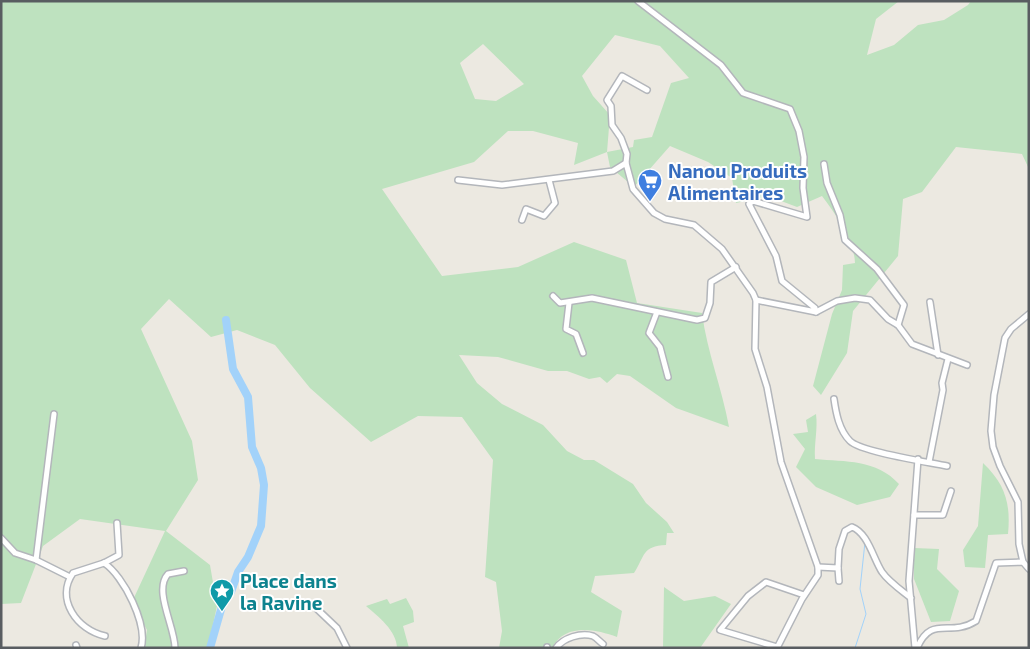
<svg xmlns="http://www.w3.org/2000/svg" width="1030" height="649" viewBox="0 0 1030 649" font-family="'Exo 2',sans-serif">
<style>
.green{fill:#bee2bf;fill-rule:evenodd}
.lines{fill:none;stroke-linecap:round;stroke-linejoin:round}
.stream{stroke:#a2d2fa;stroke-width:1}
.river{stroke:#a2d2fa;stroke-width:8}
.minor-casing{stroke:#b3b6bb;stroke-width:8}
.minor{stroke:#fff;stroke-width:5}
.labels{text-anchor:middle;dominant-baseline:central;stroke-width:4;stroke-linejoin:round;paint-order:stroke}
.shop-label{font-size:19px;font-weight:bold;fill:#366cbe;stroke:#fff;text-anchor:start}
.culture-label{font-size:19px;font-weight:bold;fill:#0d838f;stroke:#fff;text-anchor:start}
</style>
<rect width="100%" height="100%" fill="#ece9e1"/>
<g class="green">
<path d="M1,1H899L876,19L867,55L894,45L918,25L944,20L968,5L971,1H1029V169L1022,154L956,147L922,192L903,199L898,256L853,311L847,353L821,395L813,386L832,314L842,290L843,265L855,263C854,239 836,215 822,196L797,207L768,196L736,203L732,178L708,162L670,146L634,187L610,167L607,152L574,165L578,143L533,131H508L474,162L382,189L442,276L518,267L574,242L626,260L637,303L702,313C707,352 722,388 729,427L676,408L630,376L617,374L607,383L600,377L589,379L567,371H548L498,357L459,355L477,383L502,404L543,425L567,451L584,460H594L633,484L646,503L667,522L674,533H667L666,545C642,546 645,556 634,573L595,576L591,592L622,611L617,637C595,629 565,623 552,648H499L502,631L496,582L485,577L493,460L462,417L418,416L371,442L310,388L275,345L237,330L211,337L169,299L141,329L192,441L198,480L166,531L210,565L217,606L208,648H144L147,630L132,602L165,531L80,519L43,546L21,603L1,604ZM615,35L660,46L689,78L671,83L652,137L634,140L633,147L607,152L610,115L593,96L582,76ZM483,44L524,84L496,101L475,99L460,63Z"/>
<path d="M816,414C818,429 814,443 815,459C846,462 876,459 899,484L890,497L857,505L816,487L796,467L805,449L793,434L808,432L806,420Z"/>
<path d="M983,463C1005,484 1011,503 1008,534L988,535L985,568L965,567L963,550L978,526Z"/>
<polygon points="914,548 939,549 937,569 959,591 950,621 931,622 914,579"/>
<polygon points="664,587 684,601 715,596 731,604 700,648 663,648"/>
<path d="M406,598L413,611L414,622L403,626L409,648H397C397,631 378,616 366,606L387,599L390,604Z"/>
</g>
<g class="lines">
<polyline class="stream" points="855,648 866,614 860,589 865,542"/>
<polyline class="river" points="210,648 224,599 231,592 238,572 248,557 261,526 264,485 261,468 252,447 248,397 233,369 226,320"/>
<defs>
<g id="minor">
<polyline points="638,1 721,65 743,93 790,109 799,131 804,157 803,188 807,217 753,201 749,204 776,256 782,281 815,308 816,312 756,300"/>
<polyline points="626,163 627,154 621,138 612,125 611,106 607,100 622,76 647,90"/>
<polyline points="824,164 827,183 840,215 845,240 877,269 904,305 898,325"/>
<polyline points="458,180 502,185 613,171 626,163 633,189 654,213 665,219 694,225 722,249 753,293 756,300 755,349 767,387 781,462 818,567 818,575 802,599 777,648"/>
<polyline points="522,220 526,209 544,216 555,203 549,180"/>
<polyline points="553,296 560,303 592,298 697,320 705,318 710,303 711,282 736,267"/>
<polyline points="930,302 938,355"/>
<polyline points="569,303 566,329 576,334 583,353"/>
<polyline points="657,312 649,333 660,347 668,377"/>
<polyline points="816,312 837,301 855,298 870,300 888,319 898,325 912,344 967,365"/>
<path d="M834,399C836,413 839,430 850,441C861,452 928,462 947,466"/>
<polyline points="929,462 943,390 942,383 948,359"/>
<polyline points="914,515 943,515 951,491"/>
<polyline points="1,538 15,553 36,560 70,577"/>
<polyline points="36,560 54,414"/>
<polyline points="1023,562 1019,544 1018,502 1000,466 993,447 991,431 994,395 1005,338 1011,329 1029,314"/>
<path d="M104,563C124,576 148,625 141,648"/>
<path d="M818,567L838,568L839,549L845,531L852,527C868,533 873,558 882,572C889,582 901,590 911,598"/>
<polyline points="838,568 839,581"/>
<polyline points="317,609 337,628 347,648"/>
<path d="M105,636C77,630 55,599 73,573L104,563L119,555L117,523"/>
<polyline points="76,645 77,648"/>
<polyline points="777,647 720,630 748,596 766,582 804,595"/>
<path d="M175,648C175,627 153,590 168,574L184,571"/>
<polyline points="547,648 547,647"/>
<path d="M556,648C563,638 581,632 593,636C597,638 600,642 603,644"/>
<polyline points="915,648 909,581 918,459"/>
<path d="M917,648C932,614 949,638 976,621L996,563L1023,562L1029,569"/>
</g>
</defs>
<use href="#minor" class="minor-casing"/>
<use href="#minor" class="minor"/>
</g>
<defs>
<symbol id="supermarket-pin" viewBox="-11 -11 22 30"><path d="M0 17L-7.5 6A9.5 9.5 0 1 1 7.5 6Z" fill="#3f7fe0" stroke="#fff"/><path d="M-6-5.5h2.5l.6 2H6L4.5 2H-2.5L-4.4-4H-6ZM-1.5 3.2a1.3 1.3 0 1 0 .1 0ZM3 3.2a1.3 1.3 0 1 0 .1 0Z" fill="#fff"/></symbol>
<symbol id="sight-pin" viewBox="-11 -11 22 30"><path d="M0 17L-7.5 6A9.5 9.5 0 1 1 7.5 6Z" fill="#0f9aa8" stroke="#fff"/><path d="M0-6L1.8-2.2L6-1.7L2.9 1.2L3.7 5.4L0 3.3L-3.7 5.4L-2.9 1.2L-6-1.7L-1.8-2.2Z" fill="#fff"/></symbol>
</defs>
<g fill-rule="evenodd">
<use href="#supermarket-pin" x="636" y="167" width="28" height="38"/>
<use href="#sight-pin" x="208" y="577" width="28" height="38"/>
</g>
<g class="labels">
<g class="shop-label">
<text x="668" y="170">Nanou Produits<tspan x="668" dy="22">Alimentaires</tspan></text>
</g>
<g class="culture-label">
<text x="240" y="580">Place dans<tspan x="240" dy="22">la Ravine</tspan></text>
</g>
</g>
<rect width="1030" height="649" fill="none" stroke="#595d61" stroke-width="5"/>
</svg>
